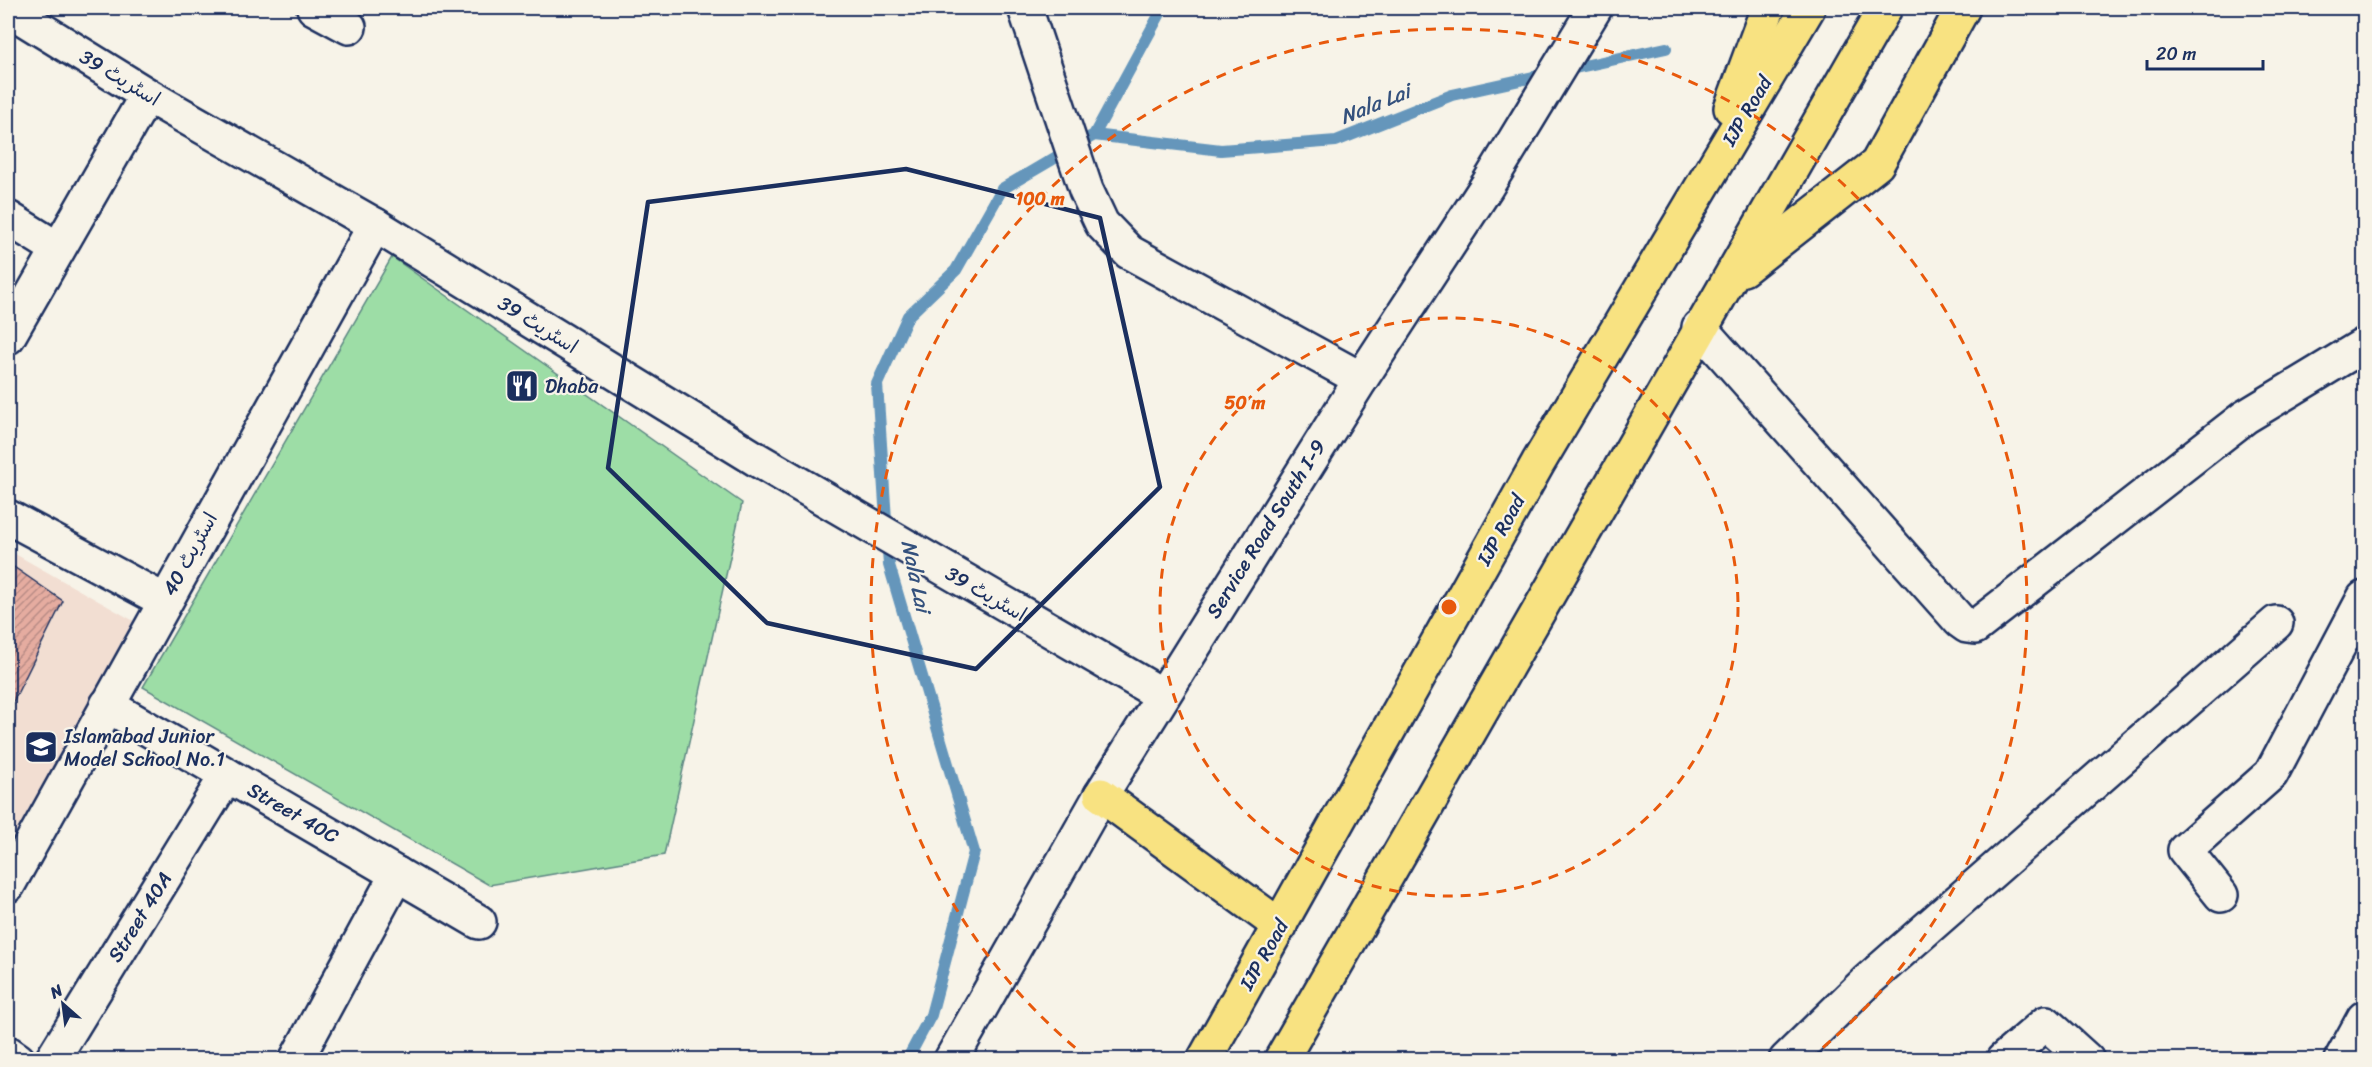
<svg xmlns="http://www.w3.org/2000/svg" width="2372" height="1067" viewBox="0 0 2372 1067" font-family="Sriracha,'Playpen Sans Arabic',sans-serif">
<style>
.built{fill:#f2ded2}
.green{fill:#9ddda6;stroke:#5c8682;stroke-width:1.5}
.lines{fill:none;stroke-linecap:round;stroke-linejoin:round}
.stream{stroke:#6596bb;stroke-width:12}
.building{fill:url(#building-hatch);stroke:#1b2f5e;stroke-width:1.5}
.minor-casing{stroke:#1b2f5e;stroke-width:38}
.tertiary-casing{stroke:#1b2f5e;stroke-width:38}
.trunk-casing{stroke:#1b2f5e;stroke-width:38}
.minor{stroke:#f7f3e8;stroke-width:33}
.tertiary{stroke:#f7f3e8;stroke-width:33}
.trunk{stroke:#f8e281;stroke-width:33}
.marked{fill:none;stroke:#1b2f5e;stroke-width:4.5;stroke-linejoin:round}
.ring{fill:none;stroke:#e8590c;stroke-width:3;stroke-dasharray:10 8}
.labels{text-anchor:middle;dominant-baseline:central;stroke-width:4.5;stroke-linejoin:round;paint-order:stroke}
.street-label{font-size:20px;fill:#1b2f5e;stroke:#f7f3e8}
.poi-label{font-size:20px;fill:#1b2f5e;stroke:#f7f3e8;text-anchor:start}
.water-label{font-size:21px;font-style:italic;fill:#34517d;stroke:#f7f3e8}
.centre{fill:#e8590c;stroke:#f7f3e8;stroke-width:3}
.ring-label{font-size:18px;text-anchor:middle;font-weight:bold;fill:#e8590c;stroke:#f7f3e8;stroke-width:4.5;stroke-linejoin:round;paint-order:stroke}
</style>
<defs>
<pattern id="building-hatch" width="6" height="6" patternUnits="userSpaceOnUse" patternTransform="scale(1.5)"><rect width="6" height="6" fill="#e5aca0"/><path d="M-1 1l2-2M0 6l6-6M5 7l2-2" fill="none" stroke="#b98c86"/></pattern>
</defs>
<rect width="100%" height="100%" fill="#f7f3e8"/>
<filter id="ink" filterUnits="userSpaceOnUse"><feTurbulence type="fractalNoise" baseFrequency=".0167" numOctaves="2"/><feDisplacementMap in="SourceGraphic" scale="12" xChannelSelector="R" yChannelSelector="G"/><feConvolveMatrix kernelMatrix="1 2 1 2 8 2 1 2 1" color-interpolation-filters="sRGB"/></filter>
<g filter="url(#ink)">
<polygon class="built" points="8,550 141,625 8,869"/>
<polygon class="green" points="392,257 742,503 664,855 489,885 143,687"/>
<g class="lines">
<g class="stream">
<polyline points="1094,135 1221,150 1336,141 1452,95 1666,48"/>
<polyline points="907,1060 931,1015 974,852 889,565 877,384 908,316 956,270 1002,189 1094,135 1163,8"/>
</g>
</g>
<polygon class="building" points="8,563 63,601 8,712"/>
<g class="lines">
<defs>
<g id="minor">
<polyline points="314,8 349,27"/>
<polyline points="1025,8 1086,190 1102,224 1129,252 1361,379"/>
<polyline points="8,9 147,95 375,225 756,459 1162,695"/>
<polyline points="8,218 58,249"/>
<polyline points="1699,327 1960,621 1967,626 1975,627 2245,417 2364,345"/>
<polyline points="8,337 147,95"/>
<polyline points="8,517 165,601"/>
<polyline points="107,705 479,922"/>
<polyline points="8,885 375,225"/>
<polyline points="2221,895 2185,850 2271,774 2364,598"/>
<polyline points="8,1053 18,1060"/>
<polyline points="52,1060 227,775"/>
<polyline points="296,1060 397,874"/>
<polyline points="1786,1060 1866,982 2276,623"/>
<polyline points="2003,1060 2046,1023 2087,1060"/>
<polyline points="2341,1060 2364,1018"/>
</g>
<polyline id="tertiary" points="951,1060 1101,795 1361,379 1487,186 1595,8"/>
<g id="trunk">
<polyline points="1731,108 1768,8"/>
<polyline points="1743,269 1877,164 1963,8"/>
<polyline points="1101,795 1280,926"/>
<polyline points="1204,1060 1538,463 1808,8"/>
<polyline points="1281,1060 1885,8"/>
</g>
</defs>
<use href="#minor" class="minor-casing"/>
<use href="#tertiary" class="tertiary-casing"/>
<use href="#trunk" class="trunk-casing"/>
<use href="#minor" class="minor"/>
<use href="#tertiary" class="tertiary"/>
<use href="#trunk" class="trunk"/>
</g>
</g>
<path class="marked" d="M906,169L1100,218L1160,487L976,669L767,623L608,468L648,202Z"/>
<g class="ring">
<circle cx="1449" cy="607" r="289"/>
<path d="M1089 1059A578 578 0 1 1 1809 1059"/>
</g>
<defs>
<symbol id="restaurant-square" viewBox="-11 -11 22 22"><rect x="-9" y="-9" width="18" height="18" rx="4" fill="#1b2f5e" stroke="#f7f3e8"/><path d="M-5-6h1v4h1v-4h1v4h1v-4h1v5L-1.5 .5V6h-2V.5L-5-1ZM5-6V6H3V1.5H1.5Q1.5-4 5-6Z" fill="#fff"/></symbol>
<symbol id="school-square" viewBox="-11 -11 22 22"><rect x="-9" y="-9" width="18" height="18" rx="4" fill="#1b2f5e" stroke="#f7f3e8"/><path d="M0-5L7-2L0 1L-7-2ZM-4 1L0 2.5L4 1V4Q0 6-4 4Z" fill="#fff"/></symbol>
</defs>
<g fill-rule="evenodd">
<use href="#restaurant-square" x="503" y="367" width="38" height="38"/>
<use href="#school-square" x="22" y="728" width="38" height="38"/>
</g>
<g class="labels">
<g class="street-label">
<text transform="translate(120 78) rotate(31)">اسٹریٹ 39</text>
<text transform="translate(1747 111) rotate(-59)">IJP Road</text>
<text transform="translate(538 325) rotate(32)">اسٹریٹ 39</text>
<text transform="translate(1266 529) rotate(-58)">Service Road South I-9</text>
<text transform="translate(1501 530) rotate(-61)">IJP Road</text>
<text transform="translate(190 554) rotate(-61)">اسٹریٹ 40</text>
<text transform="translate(986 594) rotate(30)">اسٹریٹ 39</text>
<text transform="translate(293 813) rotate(30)">Street 40C</text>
<text transform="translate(140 917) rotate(-58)">Street 40A</text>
<text transform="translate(1264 955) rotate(-60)">IJP Road</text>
</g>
<g class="poi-label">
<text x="545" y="386">Dhaba</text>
<text x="64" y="736">Islamabad Junior<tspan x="64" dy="23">Model School No.1</tspan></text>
</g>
<g class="water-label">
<text transform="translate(1375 104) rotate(-22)">Nala Lai</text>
<text transform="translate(916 576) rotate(78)">Nala Lai</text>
</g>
</g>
<circle cx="1449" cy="607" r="9" class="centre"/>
<g class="ring-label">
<text x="1040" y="205">100 m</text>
<text x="1245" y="409">50 m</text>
</g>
<rect width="2372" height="1067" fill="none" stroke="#f7f3e8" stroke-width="30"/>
<rect x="15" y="15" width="2342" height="1037" fill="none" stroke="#1b2f5e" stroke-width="2" filter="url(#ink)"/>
<g transform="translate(63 1004) rotate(332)" stroke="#f7f3e8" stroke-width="4.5" paint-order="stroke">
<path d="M0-4.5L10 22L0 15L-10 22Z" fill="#1b2f5e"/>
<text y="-9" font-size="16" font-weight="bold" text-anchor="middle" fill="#1b2f5e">N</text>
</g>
<path d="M2147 60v9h116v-9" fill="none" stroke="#1b2f5e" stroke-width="3"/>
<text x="2156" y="60" font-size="18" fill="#1b2f5e" stroke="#f7f3e8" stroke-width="4.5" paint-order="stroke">20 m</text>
</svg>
